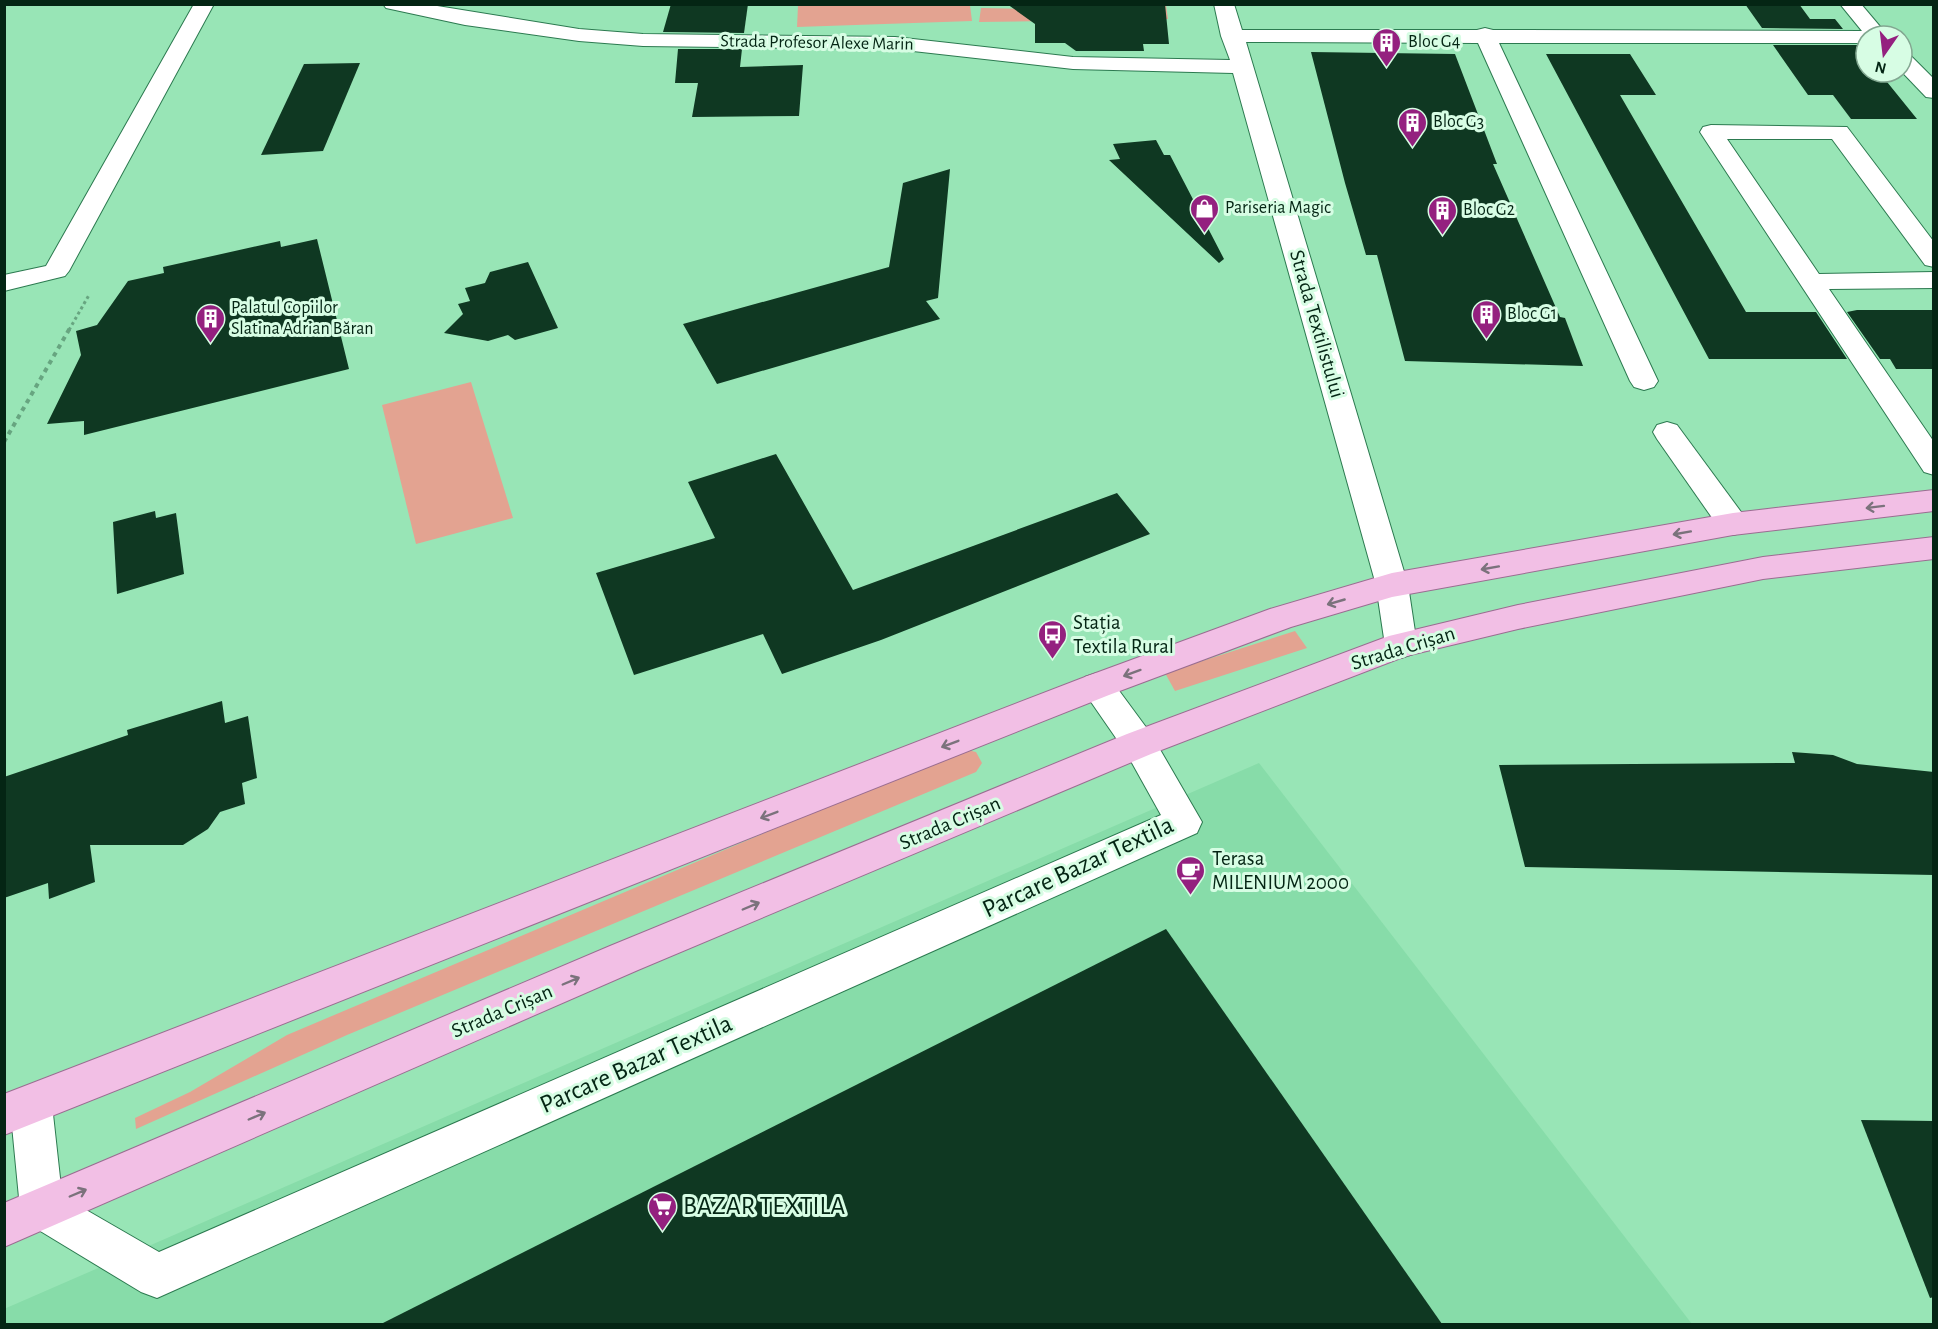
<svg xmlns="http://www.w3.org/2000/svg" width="1938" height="1329" viewBox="0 0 1938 1329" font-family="'Alegreya Sans',sans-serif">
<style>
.built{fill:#87dca9}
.green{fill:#e3a391}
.building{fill:#0f3822}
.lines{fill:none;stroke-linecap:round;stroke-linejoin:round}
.minor-casing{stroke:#2c7a50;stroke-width:2}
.major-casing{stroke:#9a6d91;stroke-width:2}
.path-far1{stroke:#67a580;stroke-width:3;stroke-dasharray:3 3;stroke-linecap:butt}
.path{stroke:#67a580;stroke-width:4;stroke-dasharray:4.5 4.5;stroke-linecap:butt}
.minor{fill:#fff;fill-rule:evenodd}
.major{fill:#f2bfe5;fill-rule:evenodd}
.oneway{stroke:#7b727c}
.labels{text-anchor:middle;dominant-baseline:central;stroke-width:6;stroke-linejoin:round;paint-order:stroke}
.far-poi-label{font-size:18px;fill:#042514;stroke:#d7fde4;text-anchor:start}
.far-street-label{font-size:18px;fill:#042514;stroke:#d7fde4}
.street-label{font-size:21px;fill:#042514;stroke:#d7fde4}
.poi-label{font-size:21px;fill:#042514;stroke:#d7fde4;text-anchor:start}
.near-street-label{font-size:26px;fill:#042514;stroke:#d7fde4}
.near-poi-label{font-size:26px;fill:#042514;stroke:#d7fde4;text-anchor:start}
</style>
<rect width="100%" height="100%" fill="#98e5b6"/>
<polygon class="built" points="1259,763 1692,1324 5,1324 4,1309"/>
<g class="green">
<polygon points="1113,4 1166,5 1168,19 979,22 981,8 1036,9"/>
<polygon points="858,5 970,5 972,21 797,27 798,6"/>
<polygon points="471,382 513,518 416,544 382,405"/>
<polygon points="1295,631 1307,648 1175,691 1165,673"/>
<polygon points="963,749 976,752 982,763 976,772 347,1035 136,1129 135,1118 190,1092 287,1035"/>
</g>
<g class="building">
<polygon points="671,4 748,4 744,33 663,32"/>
<polygon points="1007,4 1165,4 1169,44 1143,44 1144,51 1076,51 1065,43 1035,43 1035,24"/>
<polygon points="1745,4 1799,4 1810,19 1835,19 1843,29 1762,28"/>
<polygon points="1773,45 1857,45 1866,57 1866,72 1879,72 1917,119 1851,119 1833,95 1808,95"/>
<polygon points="678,49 742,49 740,67 803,65 799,116 692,117 698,83 675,83"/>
<polygon points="1311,52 1455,54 1497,164 1493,164 1560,317 1565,318 1583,366 1405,361 1377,255 1366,255 1345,183"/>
<polygon points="1546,54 1630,54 1656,95 1620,95 1746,312 1816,312 1847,359 1709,359"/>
<polygon points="360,63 323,151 261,155 304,64"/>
<polygon points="1156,140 1164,155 1170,155 1224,259 1219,263 1109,160 1120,159 1113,144"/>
<polygon points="950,169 938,298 926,301 940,319 717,384 683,324 889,267 903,183"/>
<polygon points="317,239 349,369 84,435 84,421 47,424 81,355 76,331 97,325 128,281 164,273 163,267 280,241 281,247"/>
<polygon points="528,262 558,328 515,340 508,335 488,341 444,333 463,314 458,304 470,301 465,288 485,283 490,272"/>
<polygon points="1857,310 1934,310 1934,369 1896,369 1890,359 1880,359 1847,312"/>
<polygon points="776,454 853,590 1117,493 1150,534 881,640 782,674 763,634 634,675 596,573 715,538 688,482"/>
<polygon points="155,511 156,518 176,513 184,574 117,594 113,522"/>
<polygon points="222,701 225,723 248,716 257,778 242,783 245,804 220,812 208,829 183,845 90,845 95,882 49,899 48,883 4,898 4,777 128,735 127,730"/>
<polygon points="1792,752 1833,755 1857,764 1934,772 1934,875 1525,867 1499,765 1795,763"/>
<polygon points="1166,929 1442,1324 381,1324"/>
<polygon points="1861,1120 1934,1121 1934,1297 1930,1298"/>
</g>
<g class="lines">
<defs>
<g id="minor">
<polygon points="194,4 214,4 69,271 65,276 4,291 4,275 46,266"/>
<polygon points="383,4 425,4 579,29 643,34 895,37 1073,57 1230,60 1221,36 1214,4 1234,4 1242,30 1477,30 1485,28 1493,30 1862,31 1840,4 1861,4 1888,36 1866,36 1866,43 1499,43 1658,381 1654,387 1644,390 1634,387 1630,381 1478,43 1246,42 1408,585 1417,645 1413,654 1401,658 1389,654 1385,645 1376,585 1233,73 1073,69 895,49 643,46 579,41 465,25 386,8"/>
<polygon points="1902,54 1910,55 1934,79 1934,98 1926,97 1902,72"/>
<polygon points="1711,125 1847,127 1934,242 1934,267 1925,265 1832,139 1727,139 1819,274 1934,272 1934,288 1829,289 1934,442 1934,475 1924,472 1700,132 1703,127"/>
<polygon points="1667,422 1677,425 1744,516 1748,524 1744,532 1733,535 1722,532 1657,439 1653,432 1657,425"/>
<polygon points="1097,673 1109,677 1151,734 1202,822 1197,833 157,1298 141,1292 27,1223 20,1208 10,1105 16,1091 31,1085 46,1091 52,1105 62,1196 159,1252 1161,815 1127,754 1080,686 1085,677"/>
</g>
<g id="major">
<polygon points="1934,490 1934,511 1733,535 1392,597 1291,627 1109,695 4,1135 4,1094 1085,677 1270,609 1392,573 1733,513"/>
<polygon points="1934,537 1934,559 1763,579 1518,629 1406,656 1151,754 638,970 4,1247 4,1203 610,946 1127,734 1389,636 1518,605 1763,557"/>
</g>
</defs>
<use href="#minor" class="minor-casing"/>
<use href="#major" class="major-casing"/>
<polyline class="path-far1" points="69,330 89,295"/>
<polyline class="path" points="4,442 70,328"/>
<use href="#minor" class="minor"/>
<use href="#major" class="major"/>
</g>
<defs><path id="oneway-shaft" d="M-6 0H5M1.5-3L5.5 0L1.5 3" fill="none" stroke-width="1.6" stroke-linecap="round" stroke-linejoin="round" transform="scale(1.5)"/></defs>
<g class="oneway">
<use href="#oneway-shaft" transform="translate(1875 507) rotate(173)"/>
<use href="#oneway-shaft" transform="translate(1682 533) rotate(170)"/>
<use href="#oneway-shaft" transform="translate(1490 568) rotate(170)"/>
<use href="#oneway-shaft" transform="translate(1336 602) rotate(164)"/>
<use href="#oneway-shaft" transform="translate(1132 673) rotate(160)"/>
<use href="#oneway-shaft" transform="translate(950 744) rotate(159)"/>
<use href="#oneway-shaft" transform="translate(769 815) rotate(159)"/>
<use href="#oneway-shaft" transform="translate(751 906) rotate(-23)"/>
<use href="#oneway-shaft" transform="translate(571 981) rotate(-23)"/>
<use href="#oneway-shaft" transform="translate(257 1116) rotate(-23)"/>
<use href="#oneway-shaft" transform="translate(78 1193) rotate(-23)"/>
</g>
<defs>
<symbol id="building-pin" viewBox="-11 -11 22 30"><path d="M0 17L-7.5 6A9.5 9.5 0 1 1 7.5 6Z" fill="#94207f" stroke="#d7fde4"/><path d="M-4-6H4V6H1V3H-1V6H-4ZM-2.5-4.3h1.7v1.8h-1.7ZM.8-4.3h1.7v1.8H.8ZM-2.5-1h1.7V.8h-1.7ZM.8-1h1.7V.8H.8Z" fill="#fff"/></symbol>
<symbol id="shop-pin" viewBox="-11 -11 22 30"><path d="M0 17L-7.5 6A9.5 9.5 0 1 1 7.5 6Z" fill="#94207f" stroke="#d7fde4"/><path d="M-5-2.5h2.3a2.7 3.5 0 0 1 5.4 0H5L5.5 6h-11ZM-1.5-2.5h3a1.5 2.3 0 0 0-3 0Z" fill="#fff"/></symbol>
<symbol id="bus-pin" viewBox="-11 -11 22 30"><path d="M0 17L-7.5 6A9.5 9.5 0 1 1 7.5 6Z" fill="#94207f" stroke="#d7fde4"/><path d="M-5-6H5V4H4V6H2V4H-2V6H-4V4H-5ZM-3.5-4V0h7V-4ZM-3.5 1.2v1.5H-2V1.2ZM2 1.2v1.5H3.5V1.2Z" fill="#fff"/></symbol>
<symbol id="cafe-pin" viewBox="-11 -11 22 30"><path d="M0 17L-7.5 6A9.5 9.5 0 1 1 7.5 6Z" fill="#94207f" stroke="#d7fde4"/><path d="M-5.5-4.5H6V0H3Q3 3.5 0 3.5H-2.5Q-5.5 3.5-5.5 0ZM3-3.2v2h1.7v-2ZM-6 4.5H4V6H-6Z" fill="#fff"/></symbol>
<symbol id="supermarket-pin" viewBox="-11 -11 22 30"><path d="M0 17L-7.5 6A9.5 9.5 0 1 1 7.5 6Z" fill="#94207f" stroke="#d7fde4"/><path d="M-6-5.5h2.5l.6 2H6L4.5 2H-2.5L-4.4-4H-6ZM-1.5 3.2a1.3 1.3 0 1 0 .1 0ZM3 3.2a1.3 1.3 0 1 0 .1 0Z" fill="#fff"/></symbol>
</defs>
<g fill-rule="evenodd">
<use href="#building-pin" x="1370" y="26" width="33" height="45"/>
<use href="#building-pin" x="1396" y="106" width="33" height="45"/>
<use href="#shop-pin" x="1188" y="192" width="33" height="45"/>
<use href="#building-pin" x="1426" y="194" width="33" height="45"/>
<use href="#building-pin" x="1470" y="298" width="33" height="45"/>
<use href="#building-pin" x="194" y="302" width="33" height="45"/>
<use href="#bus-pin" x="1036" y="618" width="33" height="45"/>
<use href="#cafe-pin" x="1174" y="854" width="33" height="45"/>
<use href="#supermarket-pin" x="646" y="1190" width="33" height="45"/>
</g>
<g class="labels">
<g class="far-poi-label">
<text x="1408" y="42">Bloc G4</text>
<text x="1433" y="122">Bloc G3</text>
<text x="1225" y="208">Pariseria Magic</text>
<text x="1463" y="210">Bloc G2</text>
<text x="231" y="308">Palatul Copiilor<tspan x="231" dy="21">Slatina Adrian Băran</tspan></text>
<text x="1507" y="314">Bloc G1</text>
</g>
<g class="far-street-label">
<text transform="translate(817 43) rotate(1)">Strada Profesor Alexe Marin</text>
</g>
<g class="street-label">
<text transform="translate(1317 324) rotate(74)">Strada Textilistului</text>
<text transform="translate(1403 648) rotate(-17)">Strada Crișan</text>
<text transform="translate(950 823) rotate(-23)">Strada Crișan</text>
<text transform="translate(502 1011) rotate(-23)">Strada Crișan</text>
</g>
<g class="poi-label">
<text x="1073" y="622">Stația<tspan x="1073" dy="24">Textila Rural</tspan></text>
<text x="1212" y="858">Terasa<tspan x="1212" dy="24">MILENIUM 2000</tspan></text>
</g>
<g class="near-street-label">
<text transform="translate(1078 867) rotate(-25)">Parcare Bazar Textila</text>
<text transform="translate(636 1064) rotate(-24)">Parcare Bazar Textila</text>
</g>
<g class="near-poi-label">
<text x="683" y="1206">BAZAR TEXTILA</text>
</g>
</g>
<rect width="1938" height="1329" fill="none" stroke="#042514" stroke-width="12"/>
<g transform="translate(1884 54) rotate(194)"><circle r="28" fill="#d7fde4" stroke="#83a791" stroke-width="1.5"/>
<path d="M0-4.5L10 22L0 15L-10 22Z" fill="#94207f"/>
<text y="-9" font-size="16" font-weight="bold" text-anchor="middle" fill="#042514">N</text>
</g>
</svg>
